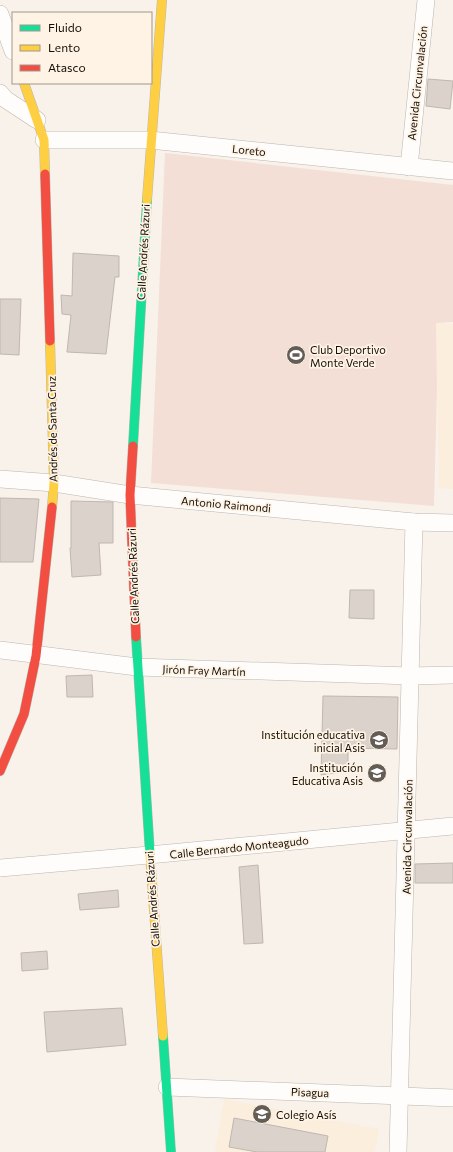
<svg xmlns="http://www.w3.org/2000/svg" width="453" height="1152" viewBox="0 0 453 1152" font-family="Commissioner,sans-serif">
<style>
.built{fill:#fbeedd}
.green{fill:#f3dfd6}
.building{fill:#dad2cb;stroke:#bfb7b0}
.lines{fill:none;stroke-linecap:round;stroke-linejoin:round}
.street-casing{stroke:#bcb6ae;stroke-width:18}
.fast-casing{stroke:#bcb6ae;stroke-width:10}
.slow-casing{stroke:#bcb6ae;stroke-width:10}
.jam-casing{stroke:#bcb6ae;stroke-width:10}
.street{stroke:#fefdfc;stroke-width:17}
.fast{stroke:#16e098;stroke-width:9}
.slow{stroke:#ffcf43;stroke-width:9}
.jam{stroke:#f24e42;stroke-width:9}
.labels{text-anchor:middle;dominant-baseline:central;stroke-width:3.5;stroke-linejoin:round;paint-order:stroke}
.street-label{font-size:11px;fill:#130d05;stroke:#fef3e4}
.poi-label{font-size:11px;fill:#130d05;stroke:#fef3e4;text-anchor:start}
</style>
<rect width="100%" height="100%" fill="#f8f2ea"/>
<g class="built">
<polygon points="436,323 453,324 453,489 439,488"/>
<polygon points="224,1099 379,1129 375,1152 215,1152"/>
</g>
<polygon class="green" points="165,153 453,185 453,322 436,323 437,387 434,506 151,483"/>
<g class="building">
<polygon points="428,79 453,81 450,109 426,106"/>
<polygon points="73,253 119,256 119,277 115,277 106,354 67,352 71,315 62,314 61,295 72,296"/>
<polygon points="0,299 21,299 19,355 0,354"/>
<polygon points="0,498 39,499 33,562 0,562"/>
<polygon points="71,501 113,502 113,543 99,543 101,575 72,577 70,548 71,548"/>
<polygon points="350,590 374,590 374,619 349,618"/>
<polygon points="92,675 93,697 67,697 66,676"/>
<polygon points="323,696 398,697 397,749 348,748 348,771 321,775"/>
<polygon points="453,863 453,883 415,883 415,864"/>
<polygon points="258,865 263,943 244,944 239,867"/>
<polygon points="118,890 119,907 80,910 78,894"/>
<polygon points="47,951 48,969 22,971 21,953"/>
<polygon points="122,1008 126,1045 47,1052 44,1012"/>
<polygon points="234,1118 328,1136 325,1152 257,1152 229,1147"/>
</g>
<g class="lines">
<defs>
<g id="street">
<polyline points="0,14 13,51"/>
<polyline points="0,93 5,99 37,120"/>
<polyline points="44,140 150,140 453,171"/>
<polyline points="409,167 426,0"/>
<polyline points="0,479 54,483 130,495 414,522 453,523"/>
<polyline points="0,650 137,667 410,676 453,675"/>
<polyline points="0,868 149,855 453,826"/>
<polyline points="167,1087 453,1098"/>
<polyline points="398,1152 414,522"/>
</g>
<g id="fast">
<polyline points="133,446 147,200"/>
<polyline points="136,637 150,854"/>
<polyline points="163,1036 171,1152"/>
</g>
<g id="slow">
<polyline points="24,83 44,140 45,174"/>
<polyline points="147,200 162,0"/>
<polyline points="50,341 54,483 52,507"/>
<polyline points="150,854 163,1036"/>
</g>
<g id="jam">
<polyline points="45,174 50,341"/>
<polyline points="133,446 130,495 136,637"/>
<polyline points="0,771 24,714 36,656 52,507"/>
</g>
</defs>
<use href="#street" class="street-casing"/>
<use href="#fast" class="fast-casing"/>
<use href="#slow" class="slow-casing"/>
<use href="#jam" class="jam-casing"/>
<use href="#street" class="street"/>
<use href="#fast" class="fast"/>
<use href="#slow" class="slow"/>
<use href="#jam" class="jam"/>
</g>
<defs>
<symbol id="stadium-disc" viewBox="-11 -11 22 22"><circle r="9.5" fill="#635d55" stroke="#fef3e4"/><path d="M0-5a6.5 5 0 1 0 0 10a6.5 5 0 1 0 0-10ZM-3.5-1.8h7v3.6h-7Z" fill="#fff"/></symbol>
<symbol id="school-disc" viewBox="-11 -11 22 22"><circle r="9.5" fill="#635d55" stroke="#fef3e4"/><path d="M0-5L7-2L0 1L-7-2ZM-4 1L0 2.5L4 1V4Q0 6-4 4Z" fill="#fff"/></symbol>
</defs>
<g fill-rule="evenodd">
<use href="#stadium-disc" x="285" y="344" width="22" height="22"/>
<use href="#school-disc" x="368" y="729" width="22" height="22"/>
<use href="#school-disc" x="366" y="762" width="22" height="22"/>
<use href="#school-disc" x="251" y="1103" width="22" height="22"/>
</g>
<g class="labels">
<g class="street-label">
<text transform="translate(417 83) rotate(-84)">Avenida Circunvalación</text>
<text transform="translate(249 150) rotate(6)">Loreto</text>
<text transform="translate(143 252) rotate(-87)">Calle Andrés Rázuri</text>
<text transform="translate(52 429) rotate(-91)">Andrés de Santa Cruz</text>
<text transform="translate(226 504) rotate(5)">Antonio Raimondi</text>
<text transform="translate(133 576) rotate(-92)">Calle Andrés Rázuri</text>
<text transform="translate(204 670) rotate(2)">Jirón Fray Martín</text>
<text transform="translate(407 837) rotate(-89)">Avenida Circunvalación</text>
<text transform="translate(239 847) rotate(-6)">Calle Bernardo Monteagudo</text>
<text transform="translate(152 899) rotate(-94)">Calle Andrés Rázuri</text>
<text transform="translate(310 1092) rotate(2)">Pisagua</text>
</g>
<g class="poi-label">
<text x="310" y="349">Club Deportivo<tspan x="310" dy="13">Monte Verde</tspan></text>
<text x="365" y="734" text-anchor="end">Institución educativa<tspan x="365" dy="13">inicial Asis</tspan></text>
<text x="363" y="767" text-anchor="end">Institución<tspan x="363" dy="13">Educativa Asis</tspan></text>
<text x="276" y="1114">Colegio Asís</text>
</g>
</g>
<rect x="12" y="12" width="140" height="72" fill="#fef3e4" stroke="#a0978b"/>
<rect x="20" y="25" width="20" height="6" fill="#16e098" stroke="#a0978b"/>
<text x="48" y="32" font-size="12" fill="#130d05">Fluido</text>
<rect x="20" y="45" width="20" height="6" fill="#ffcf43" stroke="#a0978b"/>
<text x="48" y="52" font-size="12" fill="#130d05">Lento</text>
<rect x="20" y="65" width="20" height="6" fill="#f24e42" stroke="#a0978b"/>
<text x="48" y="72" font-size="12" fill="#130d05">Atasco</text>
</svg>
